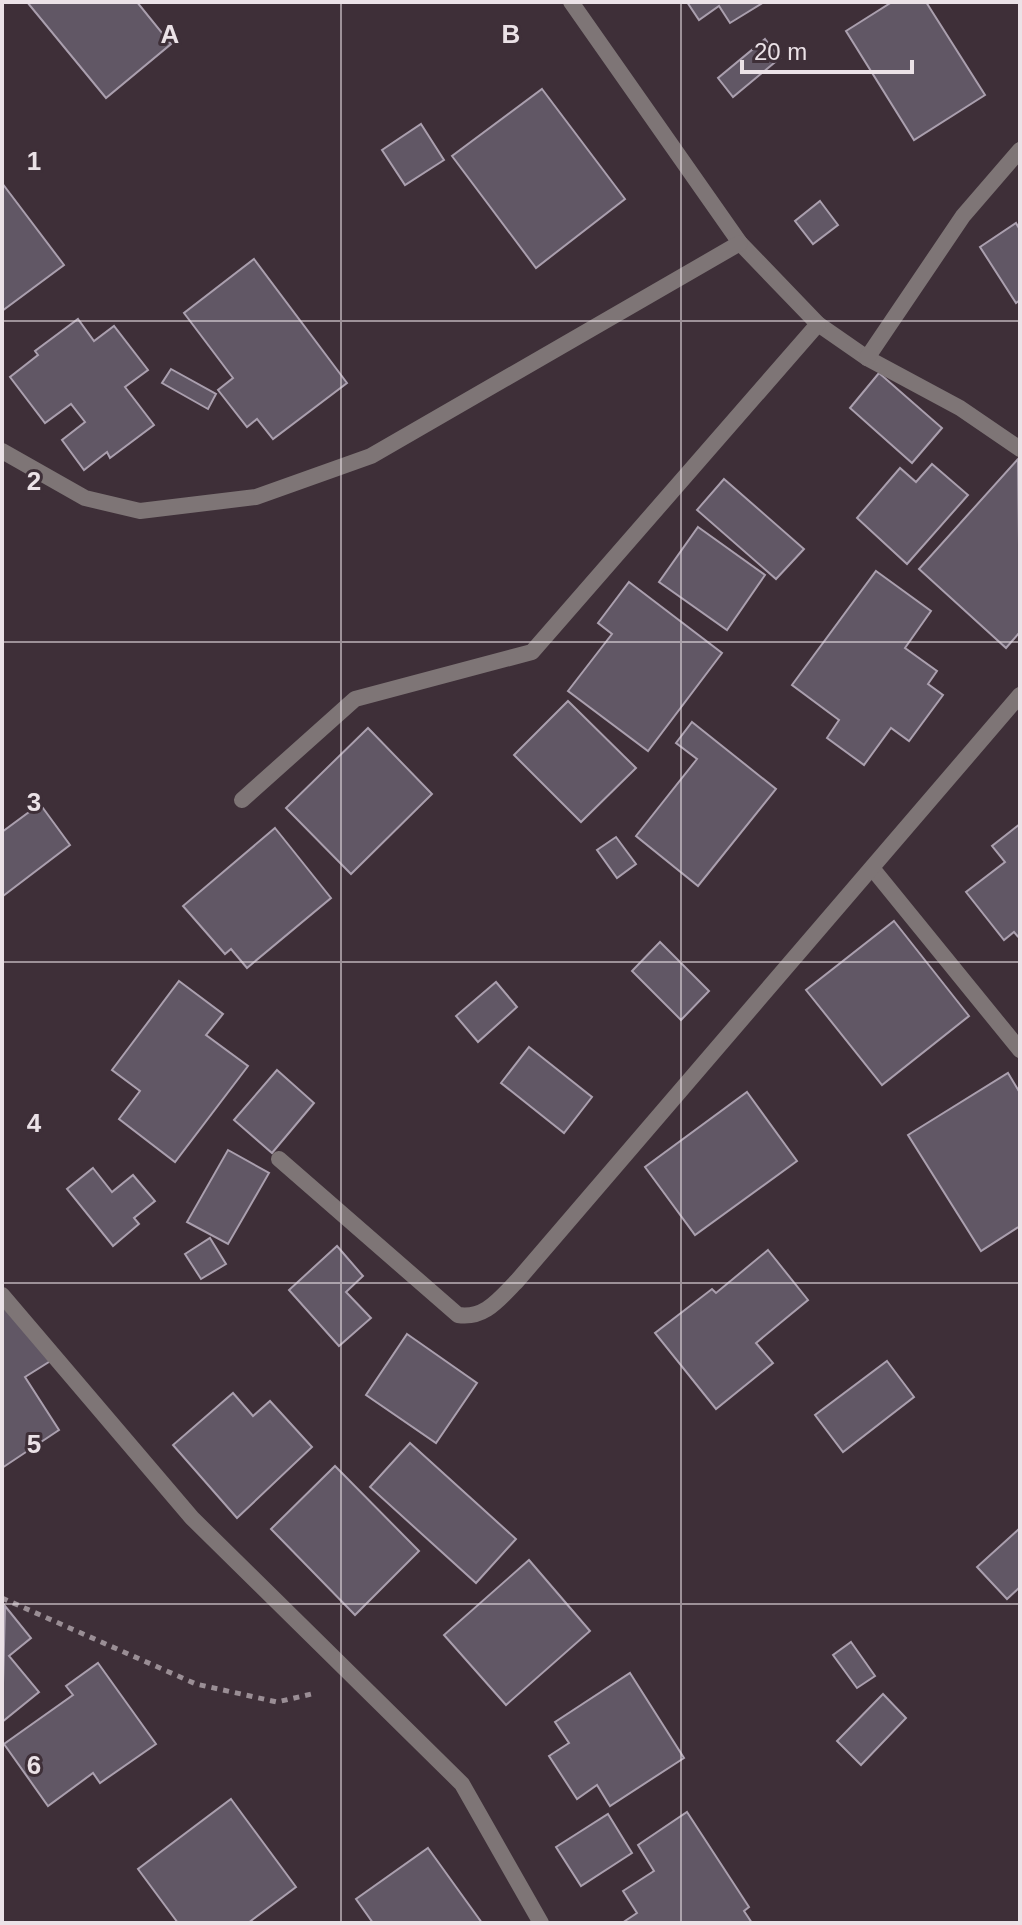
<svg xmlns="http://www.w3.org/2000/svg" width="1022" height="1925" viewBox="0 0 1022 1925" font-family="Arial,sans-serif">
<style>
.building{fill:#615765;stroke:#aa9fae;stroke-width:2}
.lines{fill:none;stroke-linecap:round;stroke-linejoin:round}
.path{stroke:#9a8e95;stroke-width:5;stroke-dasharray:6 6;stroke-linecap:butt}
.minor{stroke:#7e7576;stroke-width:16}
.grid{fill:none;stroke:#ebe2e7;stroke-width:2;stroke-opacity:0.55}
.grid-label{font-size:26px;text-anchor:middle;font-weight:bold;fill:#ebe2e7;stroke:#3e2f38;stroke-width:6;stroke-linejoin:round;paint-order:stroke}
</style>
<rect width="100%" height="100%" fill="#3e2f38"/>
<g class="building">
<polygon points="27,2 137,2 171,44 106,98"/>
<polygon points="687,2 764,2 730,23 719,6 699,20"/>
<polygon points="892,2 926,2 985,95 914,140 846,31"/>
<polygon points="765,39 780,58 733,97 718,78"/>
<polygon points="542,89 625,199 536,268 452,156"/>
<polygon points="421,124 444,160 405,185 382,150"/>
<polygon points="2,183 64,265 2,311"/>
<polygon points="820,201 838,225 813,244 795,221"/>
<polygon points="1016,223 1020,230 1020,300 1016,303 980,247"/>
<polygon points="254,259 347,383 273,439 257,419 247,427 218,390 233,378 184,313"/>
<polygon points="78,319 94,341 114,326 148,370 125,387 154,425 110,458 107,452 84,470 62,440 85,422 71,404 45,423 10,377 38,355 35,351"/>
<polygon points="171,369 216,394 208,409 162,383"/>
<polygon points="879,373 942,428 912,463 850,408"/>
<polygon points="1018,459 1020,632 1006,648 919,569"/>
<polygon points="932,464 968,495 907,564 857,518 900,468 916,482"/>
<polygon points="724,479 804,549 776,579 697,510"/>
<polygon points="698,527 765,575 727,630 659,582"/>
<polygon points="876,571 931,611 905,648 937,671 928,684 943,695 909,741 891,728 864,765 827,738 839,720 792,685"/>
<polygon points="629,582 722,653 648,751 568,691 612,634 598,623"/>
<polygon points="568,701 636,768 581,822 514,755"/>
<polygon points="692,722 776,789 698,886 636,836 697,759 676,743"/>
<polygon points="368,728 432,794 351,874 286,808"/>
<polygon points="40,804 70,845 3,896 2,832"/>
<polygon points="1020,824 1020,939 1014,932 1004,940 966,892 1005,862 992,846"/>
<polygon points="275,828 331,898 247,968 231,949 225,954 183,906"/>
<polygon points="616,837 636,864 617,878 597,850"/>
<polygon points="894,921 969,1016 882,1085 806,990"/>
<polygon points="660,942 709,991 681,1020 632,971"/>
<polygon points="179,981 223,1014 206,1035 248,1066 175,1162 119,1119 140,1091 112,1070"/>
<polygon points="496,982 517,1007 478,1042 456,1016"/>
<polygon points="529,1047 592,1097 564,1133 501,1083"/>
<polygon points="277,1070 314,1103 272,1153 234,1120"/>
<polygon points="1008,1073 1020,1093 1020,1226 981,1251 908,1135"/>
<polygon points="747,1092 797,1161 695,1235 645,1167"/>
<polygon points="228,1150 269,1173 228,1244 187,1222"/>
<polygon points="93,1168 112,1192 133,1175 155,1201 134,1218 139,1224 113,1246 67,1189"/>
<polygon points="210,1238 226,1264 201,1279 185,1254"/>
<polygon points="337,1246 363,1276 346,1292 371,1318 339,1346 289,1290"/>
<polygon points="768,1250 808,1300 756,1343 773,1363 716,1409 655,1333 712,1289 716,1293"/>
<polygon points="2,1301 52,1360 25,1377 59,1430 2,1468"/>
<polygon points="407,1334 477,1383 436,1443 366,1395"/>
<polygon points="887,1361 914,1397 843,1452 815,1415"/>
<polygon points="233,1393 253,1416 270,1401 312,1447 237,1518 173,1445"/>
<polygon points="410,1443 516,1539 476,1583 370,1487"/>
<polygon points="335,1466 419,1551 355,1615 271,1529"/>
<polygon points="1020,1528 1020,1587 1007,1599 977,1567"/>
<polygon points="529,1560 590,1631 506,1705 444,1635"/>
<polygon points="5,1606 31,1638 9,1656 39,1692 2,1722"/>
<polygon points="851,1642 875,1676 857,1688 833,1655"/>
<polygon points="98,1663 156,1744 100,1783 93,1773 48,1806 4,1744 73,1695 66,1686"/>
<polygon points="630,1673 684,1758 610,1806 597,1785 577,1799 549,1756 569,1743 555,1722"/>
<polygon points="883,1694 906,1718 861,1765 837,1741"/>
<polygon points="231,1799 296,1887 248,1923 178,1923 138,1869"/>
<polygon points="687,1812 749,1907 744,1911 752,1923 622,1923 637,1913 623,1891 654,1871 638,1845"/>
<polygon points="608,1814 632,1853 581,1886 556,1847"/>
<polygon points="428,1848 482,1923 373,1923 356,1899"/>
</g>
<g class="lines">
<polyline class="path" points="2,1598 196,1684 277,1702 316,1693"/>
<g class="minor">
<polyline points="571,2 740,243 818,324 867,358 960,408 1020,449"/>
<polyline points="867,358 963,216 1020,150"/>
<polyline points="2,451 85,498 140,511 256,497 371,456 740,243"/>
<polyline points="242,800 355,699 532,652 818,324"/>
<polyline points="872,868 1020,1050"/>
<path d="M279,1159L458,1315C485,1319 499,1299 517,1281L1020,695"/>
<polyline points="2,1295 192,1518 462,1784 541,1923"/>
</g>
</g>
<path class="grid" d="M341,2V1923M681,2V1923M2,321H1020M2,642H1020M2,962H1020M2,1283H1020M2,1604H1020"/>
<g class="grid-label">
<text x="170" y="43">A</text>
<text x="511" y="43">B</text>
<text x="34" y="170">1</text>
<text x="34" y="490">2</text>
<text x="34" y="811">3</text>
<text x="34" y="1132">4</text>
<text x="34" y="1453">5</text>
<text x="34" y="1774">6</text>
</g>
<rect width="1022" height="1925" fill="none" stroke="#ebe2e7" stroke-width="8"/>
<path d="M742 60v12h170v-12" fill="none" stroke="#ebe2e7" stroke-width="4"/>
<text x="754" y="60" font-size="24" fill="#ebe2e7" stroke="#3e2f38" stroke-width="6" paint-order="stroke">20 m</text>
</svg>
